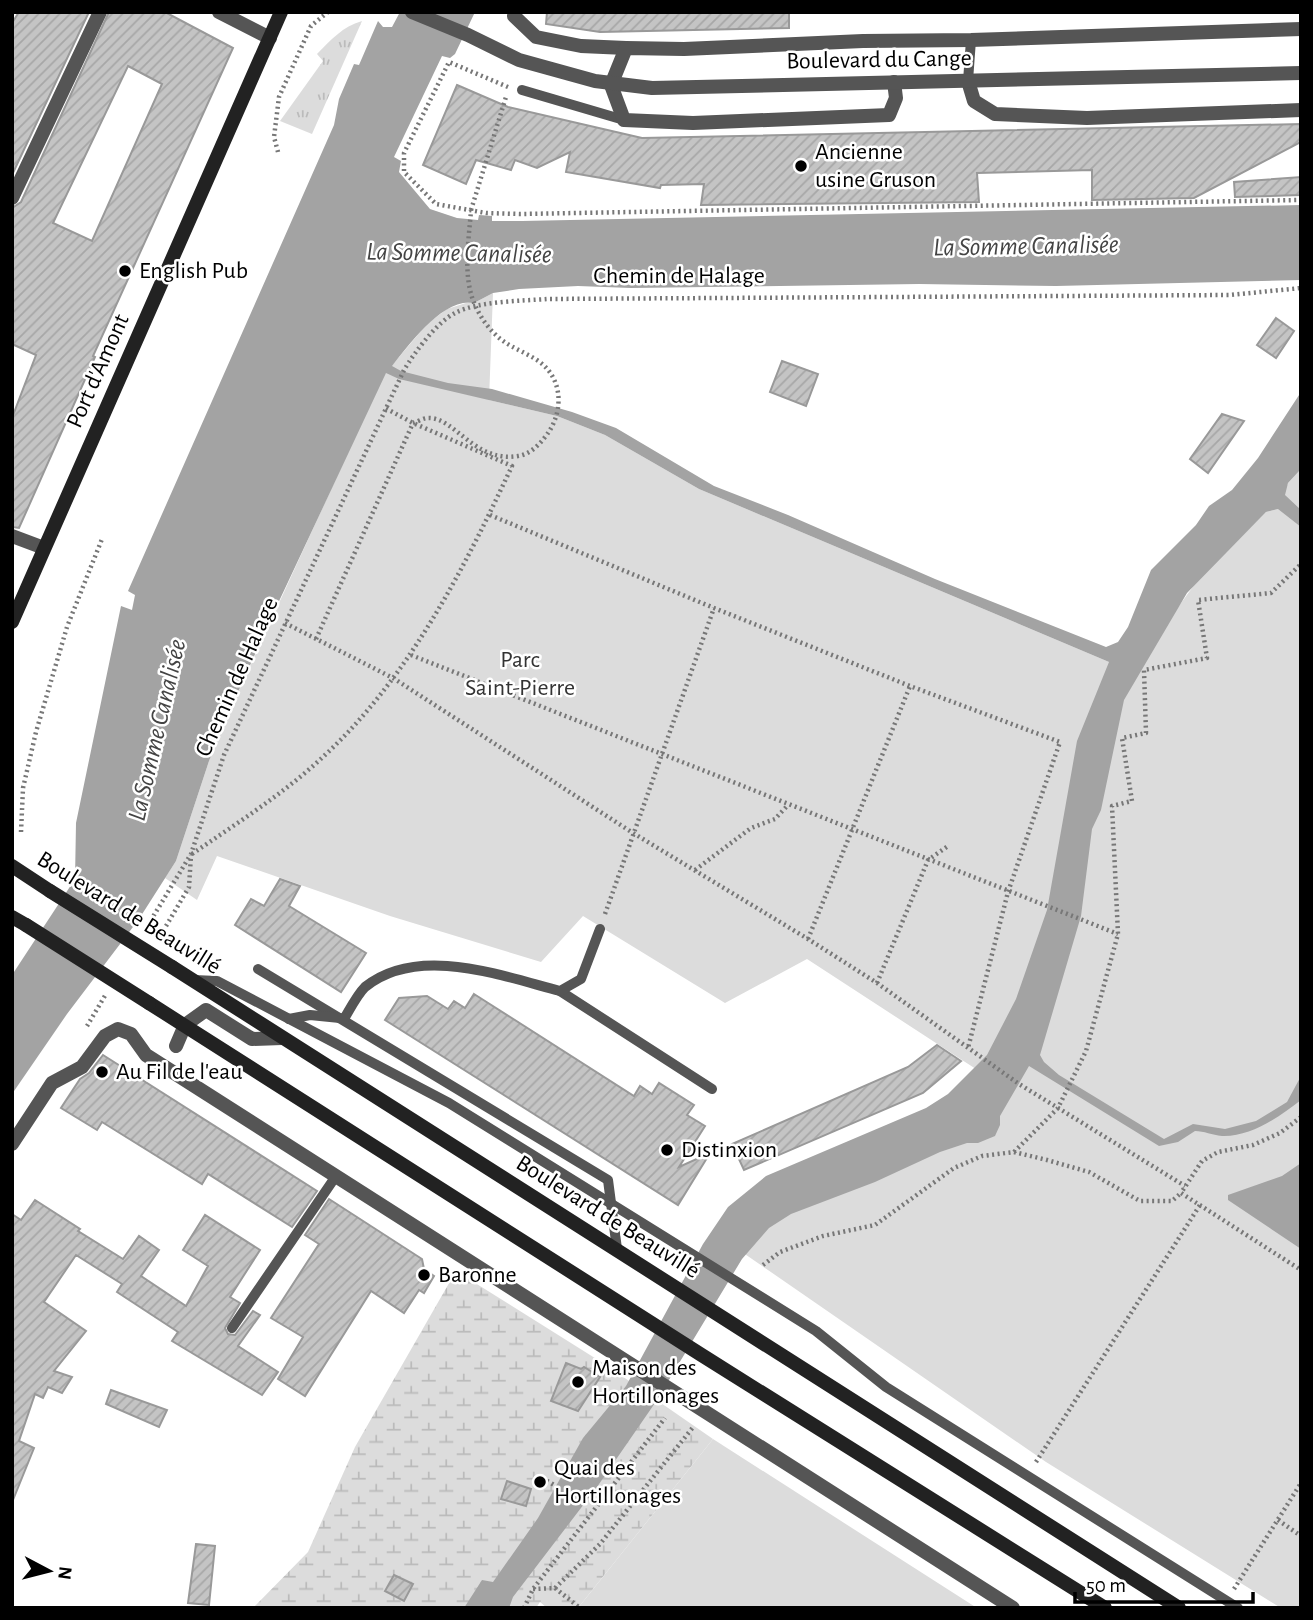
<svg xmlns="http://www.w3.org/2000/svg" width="1313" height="1620" viewBox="0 0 1313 1620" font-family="'Alegreya Sans',sans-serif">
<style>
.grass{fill:url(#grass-tufts)}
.wetland{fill:url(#wetland-marsh)}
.green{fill:#dcdcdc}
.water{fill:#a3a3a3}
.building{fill:url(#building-hatch);stroke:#999;stroke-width:2;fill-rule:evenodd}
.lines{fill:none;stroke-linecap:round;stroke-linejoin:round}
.path{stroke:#777;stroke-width:4.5;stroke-dasharray:2 3.5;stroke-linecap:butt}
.service{stroke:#555;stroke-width:10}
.pedestrian{stroke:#555;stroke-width:14}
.minor{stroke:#555;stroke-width:14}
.tertiary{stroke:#555;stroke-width:14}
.secondary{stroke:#222;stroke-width:14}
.path-bridge{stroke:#777;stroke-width:4.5;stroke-dasharray:2 3.5;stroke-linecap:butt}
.secondary-bridge{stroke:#222;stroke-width:14}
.poi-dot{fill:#000;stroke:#fff;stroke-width:2.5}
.labels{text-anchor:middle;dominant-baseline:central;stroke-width:5;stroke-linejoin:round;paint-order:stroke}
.street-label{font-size:24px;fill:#000;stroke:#fff}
.poi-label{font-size:24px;fill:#000;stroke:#fff;text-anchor:start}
.park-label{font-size:24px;fill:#333;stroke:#fff}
.water-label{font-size:26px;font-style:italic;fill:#444;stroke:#fff}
</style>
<defs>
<pattern id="grass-tufts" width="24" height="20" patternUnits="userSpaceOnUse" patternTransform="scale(1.75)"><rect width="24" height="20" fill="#dcdcdc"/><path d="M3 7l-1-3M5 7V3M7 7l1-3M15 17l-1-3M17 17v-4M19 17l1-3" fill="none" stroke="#bbb"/></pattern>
<pattern id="wetland-marsh" width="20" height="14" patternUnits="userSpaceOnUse" patternTransform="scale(1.75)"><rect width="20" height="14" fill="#dcdcdc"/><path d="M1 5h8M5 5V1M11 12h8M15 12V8" fill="none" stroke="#bbb"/></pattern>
<pattern id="building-hatch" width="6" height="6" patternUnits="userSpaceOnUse" patternTransform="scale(1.75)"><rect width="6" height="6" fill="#c4c4c4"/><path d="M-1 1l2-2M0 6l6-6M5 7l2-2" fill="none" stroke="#a7a7a7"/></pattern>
</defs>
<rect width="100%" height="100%" fill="#fff"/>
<path class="grass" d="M362,21L312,134L280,121L323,61L317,54C332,39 342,27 362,21Z"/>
<polygon class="wetland" points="456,1271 606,1365 713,1439 578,1608 547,1608 540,1602 536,1608 253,1608 308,1552 355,1447"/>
<g class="green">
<polygon points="493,293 489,400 557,416 605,435 699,489 1109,662 1171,617 1197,581 1266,512 1278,509 1288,483 1301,469 1301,1608 1281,1608 1046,1462 739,1250 771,1212 1002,1086 807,959 725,1003 583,916 541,962 390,916 217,856 197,900 165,878 176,861 209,761 230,710 383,376 427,324 447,309 469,302 474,303"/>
<polygon points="713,1439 977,1608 578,1608"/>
</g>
<g class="water">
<path d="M400,12H475L455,54L450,58L442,56L394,157L401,161L399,172L430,209L457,218L478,220L479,215L492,216V221H522L1301,205V280L1056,286L919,284L631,288L578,286L519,289L493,293L474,303C443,297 409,345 392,366L401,371L448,383L492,389L572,412L616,428L714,486L788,515L935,579L1106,647L1118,642L1128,627L1151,570L1196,525L1209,506L1232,490L1258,458L1301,392V469L1288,483L1285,495L1301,510V527L1278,509L1266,512L1187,593L1124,700L1101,810L1092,829L1081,916L1040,1055L1044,1062L1059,1075L1164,1139L1193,1124L1225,1129L1256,1121L1287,1102L1301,1076V1100C1279,1117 1251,1137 1222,1136C1212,1135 1204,1131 1195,1131L1178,1142L1159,1146L1029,1066L1000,1116V1125L995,1136L978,1143H967L940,1152L875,1182L791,1214L769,1228L742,1259L655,1403L597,1487L513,1597L509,1608H464L482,1580L493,1582L538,1518L583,1438L626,1386L703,1244L728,1207L766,1176L926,1108L948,1094L987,1055L1016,999L1047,910L1077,741L1109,662L699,489L605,435L557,416L399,379L386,373L273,614L230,710L209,761L176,861L139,919L67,1014L12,1094V975L75,879L76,823L121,606L132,610L135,595L128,591L334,125L339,99L354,64L359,65L378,21L383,27H392Z"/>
<polygon points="1301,1163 1301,1249 1228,1200 1228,1195 1282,1176"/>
</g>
<g class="building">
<polygon points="19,12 89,12 12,175 12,23"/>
<path d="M109,12H165L233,48L93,356L95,357L19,528L12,527V418L36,355L12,344V208L21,202ZM128,66L162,84L92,241L53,223Z"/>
<polygon points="547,12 789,12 789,28 600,32 546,24"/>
<polygon points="457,85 508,107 642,138 1301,124 1301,142 1194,198 1092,200 1092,170 977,173 979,202 701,205 704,184 661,185 660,188 566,172 570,152 537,168 515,160 511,170 476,160 466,184 423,165"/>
<polygon points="1301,177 1301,195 1235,197 1234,182"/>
<polygon points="1276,318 1294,331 1276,358 1257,345"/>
<polygon points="782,361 818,374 806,406 770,392"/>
<polygon points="1222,414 1244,421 1208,473 1190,459"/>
<polygon points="280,879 300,886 289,906 366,953 341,992 235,925 251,899 264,906"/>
<polygon points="474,994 634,1096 640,1086 652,1094 659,1083 694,1105 687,1115 705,1126 679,1167 710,1153 678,1205 385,1020 399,998 427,996 448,1009 454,1001 465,1008"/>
<polygon points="937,1045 961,1061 923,1093 744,1170 732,1144 908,1067"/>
<polygon points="103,1055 317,1191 292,1227 208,1174 202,1184 102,1122 97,1130 61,1108 80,1079 89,1073"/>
<polygon points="329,1199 422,1259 424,1269 434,1276 424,1293 419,1290 404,1313 371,1291 305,1396 278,1379 303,1337 271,1318 319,1244 305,1235"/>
<polygon points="35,1200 80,1229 78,1231 123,1259 139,1236 159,1250 141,1276 186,1306 208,1266 183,1250 205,1215 260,1250 230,1297 240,1303 225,1328 228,1334 235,1335 253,1311 260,1315 238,1346 278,1372 262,1395 172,1341 178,1332 117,1292 122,1284 76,1255 44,1302 86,1331 54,1371 72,1377 62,1393 48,1387 43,1398 35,1394 19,1441 34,1448 13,1500 12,1214 21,1220"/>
<polygon points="566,1363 581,1369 584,1367 600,1377 578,1411 551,1401"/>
<polygon points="111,1390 167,1410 159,1427 106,1404"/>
<polygon points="507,1481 531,1489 526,1506 501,1499"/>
<polygon points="196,1544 215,1546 209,1605 188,1603"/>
<polygon points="394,1575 413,1584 404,1601 385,1591"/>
</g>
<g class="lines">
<g class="path">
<polyline points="508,87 449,62 404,153 404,172 436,204 486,213 520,214 1299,200"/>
<polyline points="278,152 274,137 279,97 311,26 328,12"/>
<polyline points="471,210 506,97"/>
<polyline points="490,515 714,608 910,686 1060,742 1008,892 968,1048"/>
<polyline points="285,623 393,678 633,833 808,939 877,983 1019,1084 1185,1186"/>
<polyline points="316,639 413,423"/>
<polyline points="411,655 1118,934"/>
<polyline points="21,832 23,788 36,732 67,627 102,539"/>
<path d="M192,854C237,823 285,793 325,755C409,677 464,569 512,466L413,423L385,408"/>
<polyline points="695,870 751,828 775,819 788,805"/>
<polyline points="605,914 714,608"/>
<polyline points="166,926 189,887 191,855"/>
<path d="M145,930L191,854L224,755L404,370C415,352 436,323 455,313C478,301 521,301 547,299L1230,295L1301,288"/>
<polyline points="808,939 910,686"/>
<polyline points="877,983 928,860 948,846"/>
<polyline points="87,1026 106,994"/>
<polyline points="1301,1117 1280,1133 1253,1145 1218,1152 1202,1161 1181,1193 1301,1270"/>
<polyline points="1014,1152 1058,1108 1086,1051 1118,934 1112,806 1132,801 1122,738 1146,733 1144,670 1207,658 1198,600 1271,593 1301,564"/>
<polyline points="763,1265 780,1252 823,1236 875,1225 954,1168 982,1156 1014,1152 1047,1160 1089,1172 1140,1201 1172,1201 1181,1193"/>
<polyline points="1036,1462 1200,1205"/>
<polyline points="542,1478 556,1486"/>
<polyline points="1278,1520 1301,1536"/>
<polyline points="555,1588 580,1608"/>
<polyline points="533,1589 555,1588 600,1544 694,1426"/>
<polyline points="1234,1589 1301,1483"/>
<polyline points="524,1608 533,1589 665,1418"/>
</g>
<g class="service">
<polyline points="968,81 971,40"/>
<polyline points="522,90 624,120"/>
<polyline points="258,969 608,1180 617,1249"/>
<polyline points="194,980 217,981 449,1103 816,1331 886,1387 1238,1608"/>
<polyline points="560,991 712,1089"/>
<polyline points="289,1019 310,1015 340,1018"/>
<path d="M344,1019C350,1009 357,995 365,987C418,944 502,976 560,991L581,979L600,929"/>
<polyline points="232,1328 336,1176"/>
</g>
<polyline class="pedestrian" points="515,12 514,16 536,37 581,46 626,48"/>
<g class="minor">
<polyline points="219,12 270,38"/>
<polyline points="968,81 974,101 995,114 1087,118 1301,110"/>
<polyline points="894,82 896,98 889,115 693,123 624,120 611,85 626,48 684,49 863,41 971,40 1301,29"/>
<polyline points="12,198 100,12"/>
<polyline points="12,536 44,548"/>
<polyline points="176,1046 185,1025 206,1010 252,1039 282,1038"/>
<polyline points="12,1144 52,1083 82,1067 105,1036 118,1029 131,1034 146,1055 1013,1608"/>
</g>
<polyline class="tertiary" points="412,12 468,35 519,60 595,81 652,88 1301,73"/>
<g class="secondary">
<polyline points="12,622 281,12"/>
<polyline points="12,866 50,891"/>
<polyline points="12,917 26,925"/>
<polyline points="172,967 1179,1608"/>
<polyline points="149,1003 700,1354 1105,1608"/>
</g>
<path class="path-bridge" d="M413,423C417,422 423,418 428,418C455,417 474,463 518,456C532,454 543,441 550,430C563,408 562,380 541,363C527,352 509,348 496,335C487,327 480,316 475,305C462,276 469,240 471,210"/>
<g class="secondary-bridge">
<polyline points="50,891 172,967"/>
<polyline points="26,925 149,1003"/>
</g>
</g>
<g class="poi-dot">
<circle cx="801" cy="166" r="7"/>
<circle cx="125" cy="271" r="7"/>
<circle cx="102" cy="1072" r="7"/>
<circle cx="667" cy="1150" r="7"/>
<circle cx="424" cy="1275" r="7"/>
<circle cx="578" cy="1382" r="7"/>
<circle cx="540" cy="1482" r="7"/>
</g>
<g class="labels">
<g class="street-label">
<text transform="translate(879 60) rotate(-1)">Boulevard du Cange</text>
<text x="679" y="276">Chemin de Halage</text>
<text transform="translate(98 371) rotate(-66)">Port d'Amont</text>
<text transform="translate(237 677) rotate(-66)">Chemin de Halage</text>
<text transform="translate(129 913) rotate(32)">Boulevard de Beauvillé</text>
<text transform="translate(608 1217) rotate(32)">Boulevard de Beauvillé</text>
</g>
<g class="poi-label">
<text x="815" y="152">Ancienne<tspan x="815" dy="28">usine Gruson</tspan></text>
<text x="139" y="271">English Pub</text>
<text x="116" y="1072">Au Fil de l'eau</text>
<text x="681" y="1150">Distinxion</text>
<text x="438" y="1275">Baronne</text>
<text x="592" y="1368">Maison des<tspan x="592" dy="28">Hortillonages</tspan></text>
<text x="554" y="1468">Quai des<tspan x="554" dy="28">Hortillonages</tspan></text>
</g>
<g class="park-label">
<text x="520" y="660">Parc<tspan x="520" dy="28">Saint-Pierre</tspan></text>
</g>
<g class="water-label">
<text transform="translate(1026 246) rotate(-1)">La Somme Canalisée</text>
<text transform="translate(459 253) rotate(1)">La Somme Canalisée</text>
<text transform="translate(157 730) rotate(-77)">La Somme Canalisée</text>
</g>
</g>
<rect width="1313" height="1620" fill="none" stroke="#000000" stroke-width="28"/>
<g transform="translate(49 1571) rotate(97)" stroke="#ffffff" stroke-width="5" paint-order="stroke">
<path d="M0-5L12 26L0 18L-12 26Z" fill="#000000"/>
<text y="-10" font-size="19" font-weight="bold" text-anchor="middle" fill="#000000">N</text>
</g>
<path d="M1075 1592v10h178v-10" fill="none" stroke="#000000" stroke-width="3.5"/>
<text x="1086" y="1592" font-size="21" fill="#000000" stroke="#ffffff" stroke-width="5" paint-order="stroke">50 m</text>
</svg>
